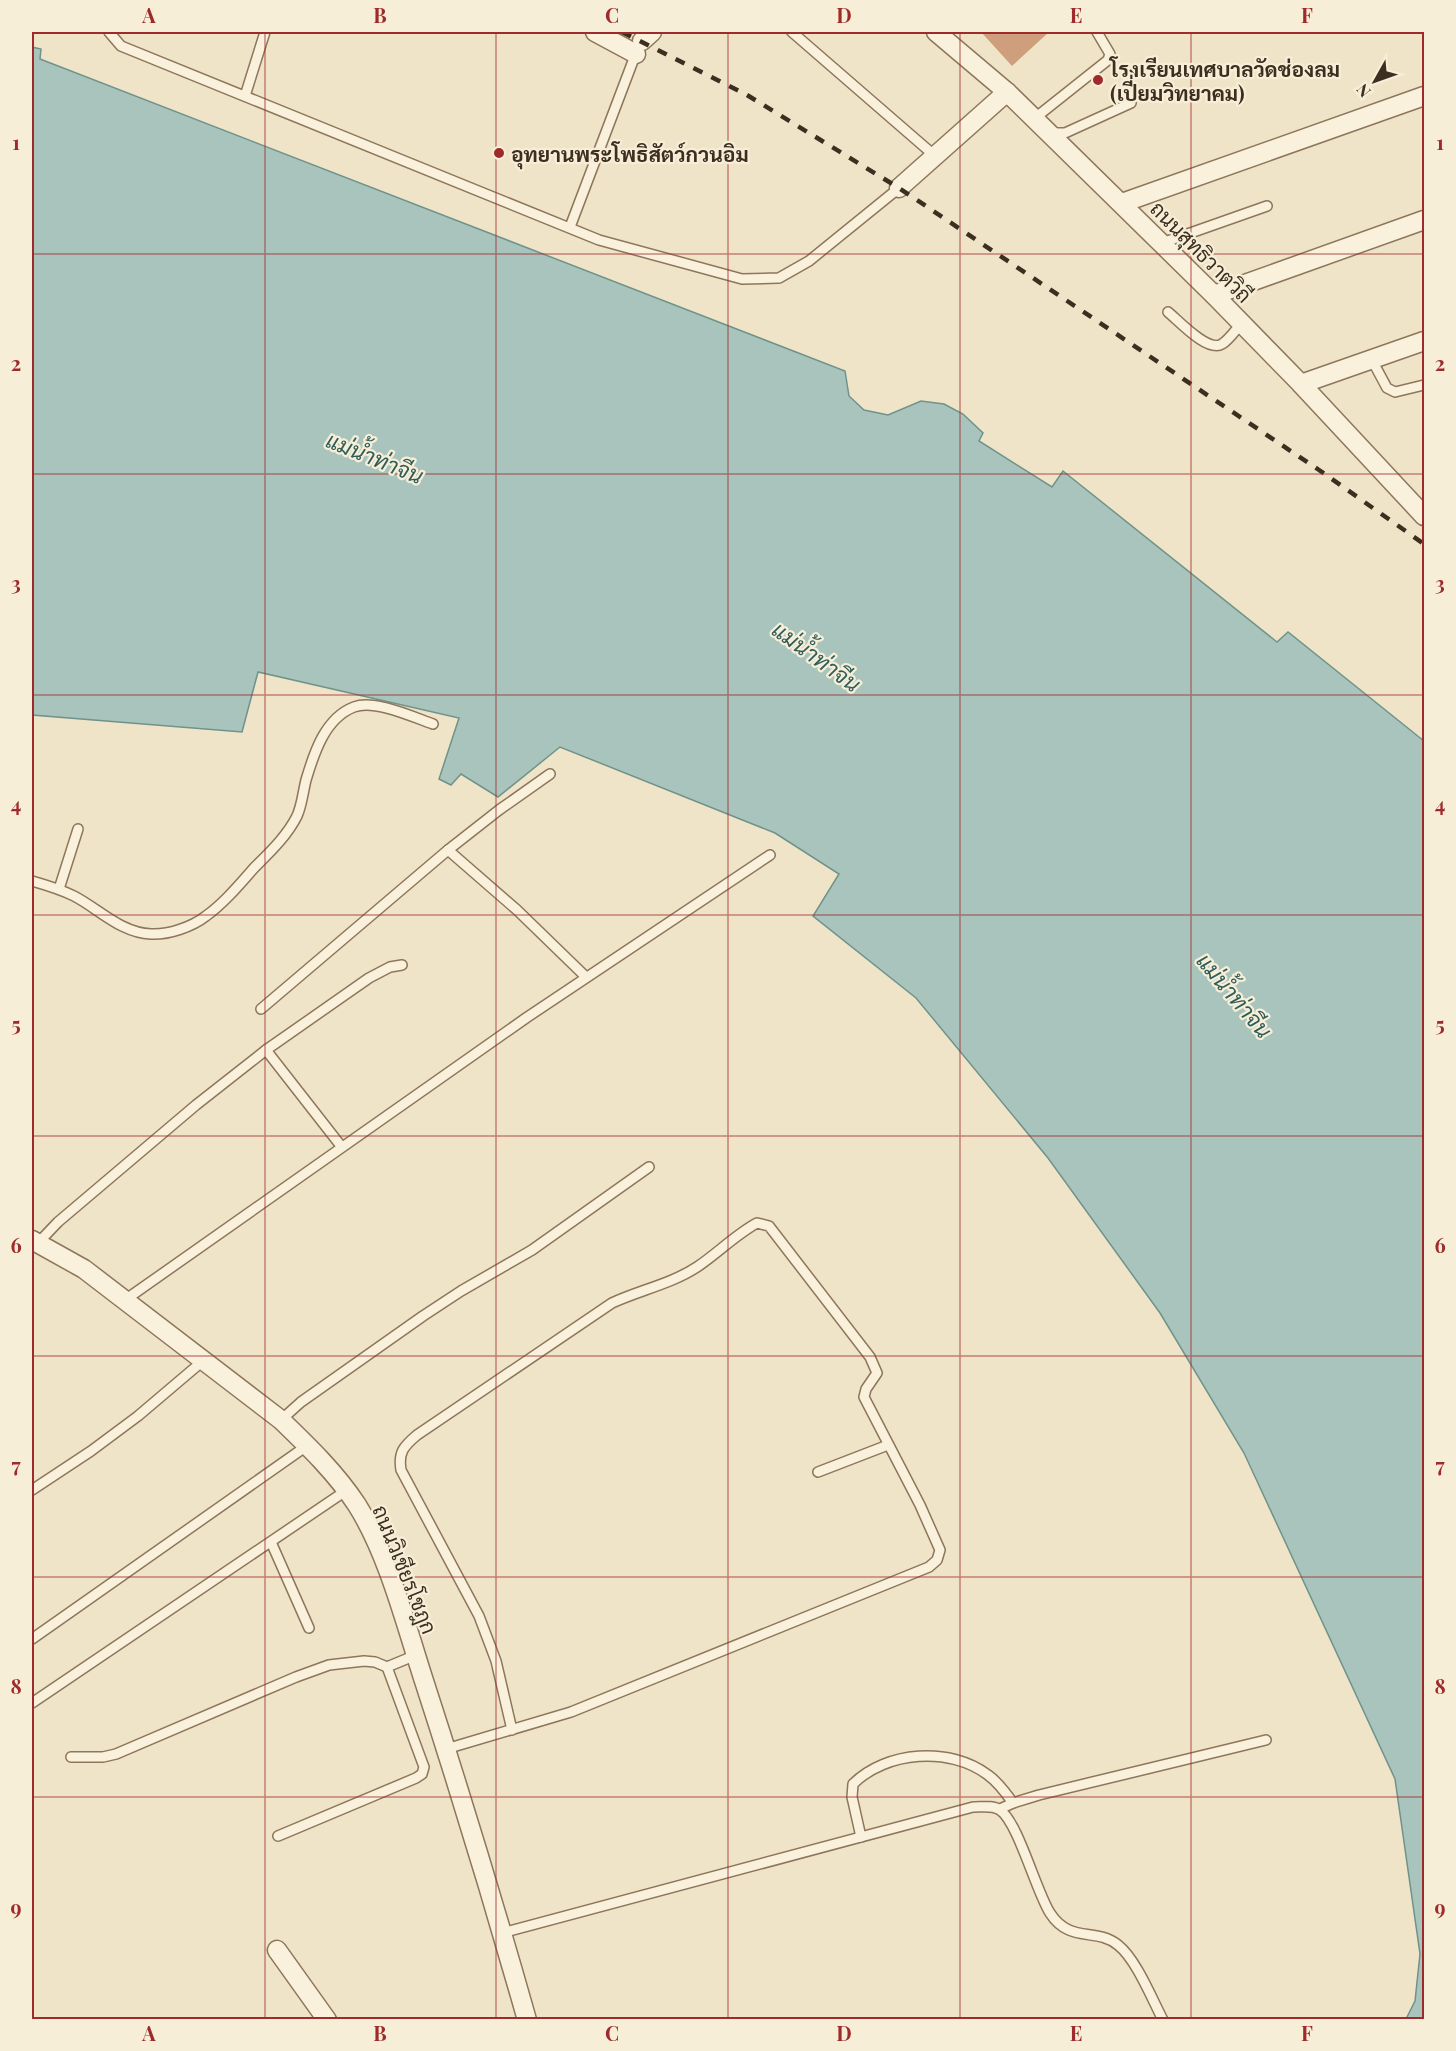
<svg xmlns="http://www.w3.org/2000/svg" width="1456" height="2051" viewBox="0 0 1456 2051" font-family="'Playfair Display',Sarabun,serif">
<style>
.water{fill:#a9c4bc;stroke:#6f938a;stroke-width:1.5}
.building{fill:#cf9f7d}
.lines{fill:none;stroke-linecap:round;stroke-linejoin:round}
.lane-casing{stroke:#8d765c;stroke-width:12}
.street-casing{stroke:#8d765c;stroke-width:21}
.path{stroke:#8d765c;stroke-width:4;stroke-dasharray:4.5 3;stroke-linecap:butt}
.lane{stroke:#faf1dc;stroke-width:9}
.street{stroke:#faf1dc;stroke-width:18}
.rail{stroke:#3d2e20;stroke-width:4.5;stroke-dasharray:10 10;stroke-linecap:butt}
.grid{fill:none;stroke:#9e2a2b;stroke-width:1.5;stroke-opacity:0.55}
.poi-dot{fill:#9e2a2b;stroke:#f7eed8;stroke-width:2}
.labels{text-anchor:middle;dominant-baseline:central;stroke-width:4.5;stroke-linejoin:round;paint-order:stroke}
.poi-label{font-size:21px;font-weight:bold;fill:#3d2e20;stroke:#f7eed8;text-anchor:start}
.street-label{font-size:21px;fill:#3d2e20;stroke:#f7eed8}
.water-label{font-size:22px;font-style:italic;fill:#2f5d5a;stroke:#f7eed8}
.neatline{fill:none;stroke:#9e2a2b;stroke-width:2}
.grid-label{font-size:20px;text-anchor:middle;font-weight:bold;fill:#9e2a2b}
</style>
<rect width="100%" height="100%" fill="#f0e4c8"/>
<polygon class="water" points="32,47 41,49 40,59 845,371 849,396 864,410 888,415 921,401 944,404 963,414 983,433 979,441 1052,487 1063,471 1277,642 1288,632 1424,741 1424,2019 1408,2019 1407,2017 1415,2001 1420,1954 1395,1779 1244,1453 1160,1313 1048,1158 916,998 813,916 839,874 775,833 560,747 498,797 461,774 451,785 439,779 459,718 258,672 242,732 32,715"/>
<polygon class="building" points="981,32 1049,32 1012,66"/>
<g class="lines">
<defs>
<g id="lane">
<polyline points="109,32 121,46 599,240 742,279 779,278 809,261 899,188"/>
<polyline points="792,32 935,156"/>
<polyline points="245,96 265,32"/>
<polyline points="1035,118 1108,60 1110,54 1097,32"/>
<polyline points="1050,133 1065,133 1131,103"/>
<polyline points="570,227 636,53"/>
<polyline points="1162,243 1267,206"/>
<path d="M1168,312C1179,321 1208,353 1222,344C1230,339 1236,329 1242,323"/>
<polyline points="1372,360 1387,388 1395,392 1424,385"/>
<polyline points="448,850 499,810 550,774"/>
<path d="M32,881C46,885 60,889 74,896C99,909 121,933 151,934C168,935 192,927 206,916C224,903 239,885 254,868C270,852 287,836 297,816C302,805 303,792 306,780C314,753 325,718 354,707C374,699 413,717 433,724"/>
<polyline points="59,889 78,829"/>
<polyline points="261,1009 448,850 517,910 586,977"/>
<polyline points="266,1050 369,978 390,967 402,965"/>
<polyline points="38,1243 58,1222 196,1105 266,1050 341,1146"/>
<polyline points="125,1300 526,1018 770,855"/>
<polyline points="281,1420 301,1402 423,1316 461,1291 532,1250 649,1167"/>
<polyline points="818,1472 888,1445"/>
<polyline points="32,1490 91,1451 138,1416 204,1360"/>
<polyline points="271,1542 309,1628"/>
<polyline points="32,1639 308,1445"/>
<polyline points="32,1703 347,1490"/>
<path d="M446,1749L571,1712L929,1567L937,1560L940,1550L920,1505L864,1397L866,1389L877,1373L870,1357L769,1226L757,1223C735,1235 718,1253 697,1267C671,1284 640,1290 612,1303L417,1435C404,1446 398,1452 401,1470L479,1616L496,1661L512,1730"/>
<polyline points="71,1757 103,1757 116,1754 296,1677 329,1665 364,1661 375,1662 387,1667"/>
<polyline points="1000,1809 1013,1803 1039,1795 1266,1740"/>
<polyline points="278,1836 416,1778 422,1774 424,1767 387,1667 416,1655"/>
<path d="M861,1837L852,1797L853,1784C886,1751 950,1746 988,1775C998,1782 1006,1793 1013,1803"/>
<path d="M502,1933L973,1807C982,1807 993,1805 1000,1810C1018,1822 1036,1891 1050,1913C1070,1944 1096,1927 1118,1945C1136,1959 1152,1999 1163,2020"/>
</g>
<g id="street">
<polyline points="595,32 636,54"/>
<polyline points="936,32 1007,92 1214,295 1301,384 1424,516"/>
<polyline points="642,41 652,32"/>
<polyline points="899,188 1007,92"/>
<polyline points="1122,203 1424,96"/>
<polyline points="1214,295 1424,220"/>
<polyline points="1301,384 1424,341"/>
<path d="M32,1240L84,1269L281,1420C308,1446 336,1473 357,1505C389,1556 406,1626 425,1684C461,1795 495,1907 527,2020"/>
<polyline points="277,1950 327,2020"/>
</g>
</defs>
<use href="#lane" class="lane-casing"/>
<use href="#street" class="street-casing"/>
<polyline class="path" points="562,32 562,33"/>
<use href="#lane" class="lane"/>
<use href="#street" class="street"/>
<polyline class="rail" points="622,32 747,95 899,188 1319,470 1424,544"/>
</g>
<path class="grid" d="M265,32V2020M496,32V2020M728,32V2020M960,32V2020M1191,32V2020M32,254H1424M32,474H1424M32,695H1424M32,915H1424M32,1136H1424M32,1356H1424M32,1577H1424M32,1797H1424"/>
<g class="poi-dot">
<circle cx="1098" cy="80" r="6"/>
<circle cx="499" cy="153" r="6"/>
</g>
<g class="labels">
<g class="poi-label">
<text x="1110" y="68">โรงเรียนเทศบาลวัดช่องลม<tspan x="1110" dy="24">(เปี่ยมวิทยาคม)</tspan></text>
<text x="511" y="153">อุทยานพระโพธิสัตว์กวนอิม</text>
</g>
<g class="street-label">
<text transform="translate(1202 251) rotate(45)">ถนนสุทธิวาตวิถี</text>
<text transform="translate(406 1569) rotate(68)">ถนนวิเชียรโชฎก</text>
</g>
<g class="water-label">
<text transform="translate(375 457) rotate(22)">แม่น้ำท่าจีน</text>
<text transform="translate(817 656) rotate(36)">แม่น้ำท่าจีน</text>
<text transform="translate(1235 995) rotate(50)">แม่น้ำท่าจีน</text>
</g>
</g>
<rect width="1456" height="2051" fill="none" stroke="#f7eed8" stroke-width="66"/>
<g transform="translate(1375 81) rotate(230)" stroke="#f7eed8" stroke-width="4.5" paint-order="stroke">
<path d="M0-4.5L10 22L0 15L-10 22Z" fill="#3d2e20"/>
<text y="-9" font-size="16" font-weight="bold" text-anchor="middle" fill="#3d2e20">N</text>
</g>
<rect x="33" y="33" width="1390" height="1985" class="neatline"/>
<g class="grid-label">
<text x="149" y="23">A</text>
<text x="380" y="23">B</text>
<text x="612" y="23">C</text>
<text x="844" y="23">D</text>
<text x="1076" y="23">E</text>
<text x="1307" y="23">F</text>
<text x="16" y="150">1</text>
<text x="1440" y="150">1</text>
<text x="16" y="371">2</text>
<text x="1440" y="371">2</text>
<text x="16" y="591">3</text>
<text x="1440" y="591">3</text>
<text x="16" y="812">4</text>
<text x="1440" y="812">4</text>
<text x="16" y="1032">5</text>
<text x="1440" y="1032">5</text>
<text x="16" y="1253">6</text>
<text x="1440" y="1253">6</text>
<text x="16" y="1473">7</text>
<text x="1440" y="1473">7</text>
<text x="16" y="1694">8</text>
<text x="1440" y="1694">8</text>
<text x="16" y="1915">9</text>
<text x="1440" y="1915">9</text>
<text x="149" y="2041">A</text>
<text x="380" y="2041">B</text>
<text x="612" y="2041">C</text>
<text x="844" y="2041">D</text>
<text x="1076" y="2041">E</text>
<text x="1307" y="2041">F</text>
</g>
</svg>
